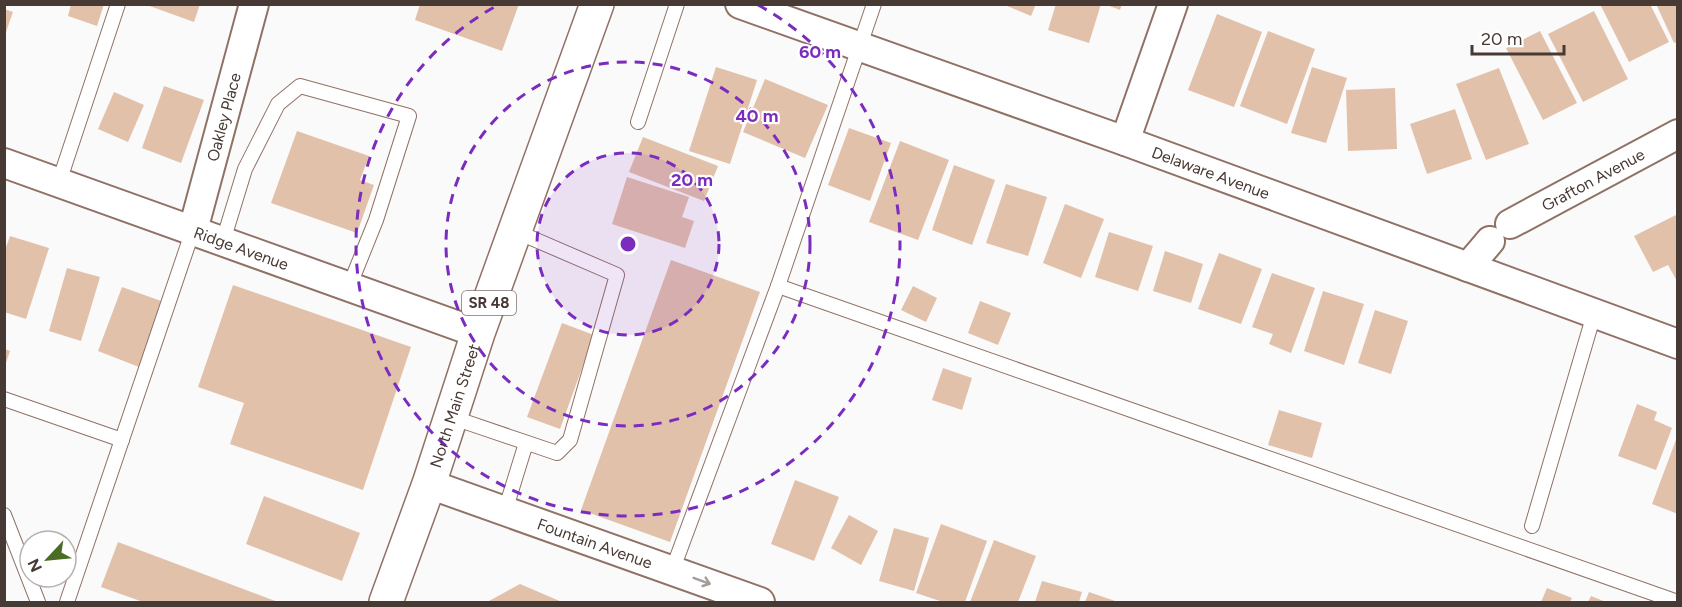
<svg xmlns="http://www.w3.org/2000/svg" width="1682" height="607" viewBox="0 0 1682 607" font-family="Figtree,sans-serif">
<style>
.building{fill:#e2c1ab}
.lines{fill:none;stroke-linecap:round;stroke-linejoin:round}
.service-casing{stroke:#907165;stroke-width:16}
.minor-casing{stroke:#907165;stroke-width:32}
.primary-casing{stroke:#907165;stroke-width:36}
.service{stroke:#fff;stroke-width:14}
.minor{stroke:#fff;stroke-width:28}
.primary{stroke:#fff;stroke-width:33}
.oneway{stroke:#a39c99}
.ring{fill:none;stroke:#7b2cbf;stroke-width:3;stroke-dasharray:10 8}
.labels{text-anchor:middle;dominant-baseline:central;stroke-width:4.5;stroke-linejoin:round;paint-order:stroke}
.shield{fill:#fff;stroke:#7e7470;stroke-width:1.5}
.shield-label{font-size:15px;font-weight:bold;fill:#473933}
.street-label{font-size:16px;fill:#473933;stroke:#fff}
.centre{fill:#7b2cbf;stroke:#fff;stroke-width:3}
.ring-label{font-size:18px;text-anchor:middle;font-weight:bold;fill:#7b2cbf;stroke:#fff;stroke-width:4.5;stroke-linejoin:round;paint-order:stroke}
</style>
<rect width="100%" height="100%" fill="#fafafa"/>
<g class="building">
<polygon points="71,4 104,4 97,26 68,16"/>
<polygon points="144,4 200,4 194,22"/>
<polygon points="420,4 519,4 502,51 415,20"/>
<polygon points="1002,4 1036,4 1031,16"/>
<polygon points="1056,4 1101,4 1089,43 1048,30"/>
<polygon points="1104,4 1122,4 1120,10"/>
<polygon points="1600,4 1650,4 1669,42 1629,62"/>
<polygon points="1656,4 1678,4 1678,42 1674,43"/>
<polygon points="4,9 13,12 5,35 4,35"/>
<polygon points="1594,11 1628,79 1583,102 1548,34"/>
<polygon points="1217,14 1262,32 1234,107 1188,90"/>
<polygon points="1268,31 1315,49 1287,124 1240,106"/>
<polygon points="1540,31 1577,103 1543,120 1506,48"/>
<polygon points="716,67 757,80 730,164 689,151"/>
<polygon points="1312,67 1347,78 1326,143 1291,133"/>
<polygon points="1499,68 1529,144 1486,160 1456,84"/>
<polygon points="765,79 828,105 805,158 743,132"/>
<polygon points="164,86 204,100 181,163 142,148"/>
<polygon points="1395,88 1397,149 1348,151 1346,90"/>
<polygon points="114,92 144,105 128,142 98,129"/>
<polygon points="1455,109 1472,159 1427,174 1410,124"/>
<polygon points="849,128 891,143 870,201 828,185"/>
<polygon points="297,131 369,156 360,180 374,185 357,233 271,203"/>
<polygon points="643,137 718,166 704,201 629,172"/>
<polygon points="900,141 949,160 918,240 869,222"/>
<polygon points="954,165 995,180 972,245 932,230"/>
<polygon points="627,177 689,197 682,217 694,221 685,248 612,224"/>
<polygon points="1006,184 1047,197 1028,256 986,243"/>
<polygon points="1065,204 1104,219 1081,278 1043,263"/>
<polygon points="1678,214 1678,283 1668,265 1653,272 1634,236"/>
<polygon points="1109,232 1153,246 1138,291 1095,277"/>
<polygon points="10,236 49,248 26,319 4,312 4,253"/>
<polygon points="1165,251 1203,264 1191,303 1153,291"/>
<polygon points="1219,253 1262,269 1241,324 1198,309"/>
<polygon points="671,260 760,292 670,542 581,510"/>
<polygon points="67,268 100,277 81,341 49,331"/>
<polygon points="1272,273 1315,288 1291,353 1269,344 1273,334 1252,327"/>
<polygon points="233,285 411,347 363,490 230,444 244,403 198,387"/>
<polygon points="913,286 937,298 926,322 901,310"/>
<polygon points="122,287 164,302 139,367 98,351"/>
<polygon points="1323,291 1364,304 1344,365 1304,351"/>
<polygon points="980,301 1011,313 998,345 968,333"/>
<polygon points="1375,310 1408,321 1391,374 1358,363"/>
<polygon points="562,323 594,335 560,429 527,417"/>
<polygon points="5,349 10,351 5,366"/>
<polygon points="943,368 972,378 962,410 932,400"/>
<polygon points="1637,404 1657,412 1654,420 1672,428 1656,470 1618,456"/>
<polygon points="1279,410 1322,423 1312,458 1268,445"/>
<polygon points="1677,437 1678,437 1678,514 1652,504"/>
<polygon points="795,480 839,497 814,561 771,544"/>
<polygon points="264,496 360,533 342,581 246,544"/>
<polygon points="849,515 878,531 861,565 831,548"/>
<polygon points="941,524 987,541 965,602 943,602 916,593"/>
<polygon points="894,528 929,538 914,591 879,581"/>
<polygon points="994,540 1036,556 1018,602 970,602"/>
<polygon points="118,542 278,602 143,602 101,587"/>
<polygon points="1042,581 1082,592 1079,602 1035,602"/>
<polygon points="520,584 562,602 487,602"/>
<polygon points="1547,588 1572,598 1570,602 1541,602"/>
<polygon points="1089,592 1118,602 1085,602"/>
<polygon points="1591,596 1606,602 1588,602"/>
</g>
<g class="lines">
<defs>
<g id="service">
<polyline points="638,122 677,4"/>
<polyline points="59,182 118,4"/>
<polyline points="223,241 245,169 278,104 300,86 409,116 376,220 349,287"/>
<polyline points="778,286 1678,602"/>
<polyline points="4,399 122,440"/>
<polyline points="451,417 557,453 570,440 617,275 515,231"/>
<polyline points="505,511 526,443"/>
<polyline points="4,515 38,602"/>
<polyline points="1532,526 1594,314"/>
<polyline points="672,571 778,286 874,4"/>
<polyline points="67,602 193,230"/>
</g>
<g id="minor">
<path id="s1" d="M740,4L1125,141L1678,344"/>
<polyline points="1125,141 1173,4"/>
<path id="s2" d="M4,163L478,333"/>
<path id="s3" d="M1510,224L1678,134"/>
<path id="s4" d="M193,230L254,4"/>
<polyline points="1468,267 1490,241"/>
<path id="s5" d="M429,484L760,602"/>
</g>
<g id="primary">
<path id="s6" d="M386,602L429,484L478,333L597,4"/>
</g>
</defs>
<use href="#service" class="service-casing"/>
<use href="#minor" class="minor-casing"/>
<use href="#primary" class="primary-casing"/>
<use href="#service" class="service"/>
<use href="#minor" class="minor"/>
<use href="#primary" class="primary"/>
</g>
<defs><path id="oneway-shaft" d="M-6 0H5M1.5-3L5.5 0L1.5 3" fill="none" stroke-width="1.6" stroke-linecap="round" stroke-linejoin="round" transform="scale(1.5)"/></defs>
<use class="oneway" href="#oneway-shaft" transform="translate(702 581) rotate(20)"/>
<circle cx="628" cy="244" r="91" fill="#7b2cbf" fill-opacity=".12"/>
<g class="ring">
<circle cx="628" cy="244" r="91"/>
<circle cx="628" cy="244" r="182"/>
<path d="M758 5A272 272 0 1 1 498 5"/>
</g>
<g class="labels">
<rect class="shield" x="462" y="291" width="54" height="24" rx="4.5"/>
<g class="shield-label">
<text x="489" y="303">SR 48</text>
</g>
<g class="street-label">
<text stroke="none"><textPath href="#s4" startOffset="117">Oakley Place</textPath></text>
<text stroke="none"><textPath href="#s1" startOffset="500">Delaware Avenue</textPath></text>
<text stroke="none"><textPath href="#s3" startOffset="94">Grafton Avenue</textPath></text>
<text stroke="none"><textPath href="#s2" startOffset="252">Ridge Avenue</textPath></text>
<text stroke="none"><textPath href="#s6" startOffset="208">North Main Street</textPath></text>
<text stroke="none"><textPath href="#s5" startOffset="176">Fountain Avenue</textPath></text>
</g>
</g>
<circle cx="628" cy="244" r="9" class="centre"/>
<g class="ring-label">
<text x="820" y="58">60 m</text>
<text x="757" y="122">40 m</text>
<text x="692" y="186">20 m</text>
</g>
<rect width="1682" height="607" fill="none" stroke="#473933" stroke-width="12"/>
<g transform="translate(48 559) rotate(244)"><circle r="28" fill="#ffffff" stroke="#b5b0ad" stroke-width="1.5"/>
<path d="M0-4.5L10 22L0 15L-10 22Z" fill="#4a6d25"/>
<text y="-9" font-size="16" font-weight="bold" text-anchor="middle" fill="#473933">N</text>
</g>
<path d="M1472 45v9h92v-9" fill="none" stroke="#473933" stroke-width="3"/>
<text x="1481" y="45" font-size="18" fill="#473933" stroke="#ffffff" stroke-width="4.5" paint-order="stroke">20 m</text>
</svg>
